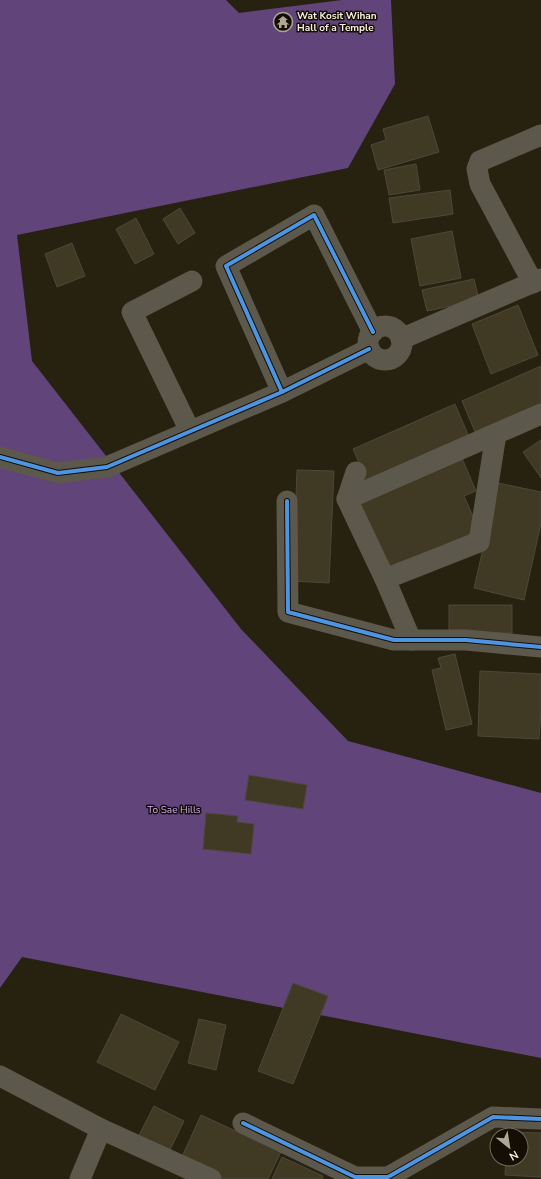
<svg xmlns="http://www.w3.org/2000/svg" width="541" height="1179" viewBox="0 0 541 1179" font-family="'Nunito Sans',sans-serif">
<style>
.forest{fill:#61447a}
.building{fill:#403923;stroke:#4e483b}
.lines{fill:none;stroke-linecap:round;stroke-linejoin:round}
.street{stroke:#5d584c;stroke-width:21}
.cycleway-casing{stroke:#140f04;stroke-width:6}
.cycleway{stroke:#4d94e3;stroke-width:4}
.labels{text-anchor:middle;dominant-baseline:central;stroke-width:3;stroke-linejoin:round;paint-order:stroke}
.poi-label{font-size:10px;font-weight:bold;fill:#f6efde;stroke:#140f04;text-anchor:start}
.park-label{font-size:10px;fill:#d2adf8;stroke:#140f04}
</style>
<rect width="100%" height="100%" fill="#272110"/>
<polygon class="forest" points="0,0 226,0 239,13 342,0 391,0 395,84 348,168 17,235 32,361 241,629 348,741 541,793 541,1058 22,957 0,988"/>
<g class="building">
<polygon points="428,116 439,152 378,170 371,145 386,140 383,129"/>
<polygon points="416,164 420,190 389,195 384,170"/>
<polygon points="450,190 453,214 393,223 389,198"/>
<polygon points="180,208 195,233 178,244 163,219"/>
<polygon points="136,218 154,254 135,264 116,229"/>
<polygon points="452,231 461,278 420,286 411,239"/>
<polygon points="72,243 85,276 57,287 45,254"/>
<polygon points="474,279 479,300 427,311 422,290"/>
<polygon points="518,305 538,355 491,374 472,324"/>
<polygon points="541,366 541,406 476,434 462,401"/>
<polygon points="455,404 469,437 367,481 353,449"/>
<polygon points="541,440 541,478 523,452"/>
<polygon points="461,456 476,491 464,496 479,530 387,571 356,502"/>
<polygon points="297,470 334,471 329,583 293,581"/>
<polygon points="498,483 541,492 541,523 524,600 474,588"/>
<rect x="449" y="605" width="63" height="28"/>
<polygon points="455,654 472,724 446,730 432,670 441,668 438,658"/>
<polygon points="480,671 541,674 541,712 539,739 478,736"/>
<polygon points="249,775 307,785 303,809 245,800"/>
<polygon points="206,813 238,816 237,822 254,824 251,854 203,849"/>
<polygon points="293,983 328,996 293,1084 258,1071"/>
<polygon points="121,1014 179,1042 155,1090 97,1062"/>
<polygon points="199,1019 226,1025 216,1070 188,1063"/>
<polygon points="154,1106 184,1121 167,1156 136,1141"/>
<polygon points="201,1115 281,1152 268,1179 224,1179 181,1159"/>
<polygon points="507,1132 541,1133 541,1177 505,1175 506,1159 521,1159 521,1135 507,1135"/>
<polygon points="282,1157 323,1176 322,1179 272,1179"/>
</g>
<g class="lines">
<g class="street">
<polyline points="533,283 480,184 477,169 480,161 541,135"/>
<circle cx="385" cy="343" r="17"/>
<polyline points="401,339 541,279"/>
<polyline points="282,392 226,266 314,215 373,332"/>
<polyline points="190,431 132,312 192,281"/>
<polyline points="0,457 58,473 107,467 282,392 369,349"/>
<polyline points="356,472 347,499 385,579 411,640"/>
<polyline points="347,499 541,414"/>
<polyline points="287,501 288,612 394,640 466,640 541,647"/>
<polyline points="385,579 479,542 496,434"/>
<polyline points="0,1076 101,1129 211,1179"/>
<polyline points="243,1123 355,1177 388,1177 493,1117 541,1119"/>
<polyline points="80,1179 101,1129"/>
</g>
<defs>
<g id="cycleway">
<polyline points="282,392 226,266 314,215 373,332"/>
<polyline points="0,457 58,473 107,467 282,392 369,349"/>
<polyline points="287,501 288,612 394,640 466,640 541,647"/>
<polyline points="243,1123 355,1177 388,1177 493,1117 541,1119"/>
</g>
</defs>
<use href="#cycleway" class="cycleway-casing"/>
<use href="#cycleway" class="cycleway"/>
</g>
<defs>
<symbol id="temple-ring" viewBox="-11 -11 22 22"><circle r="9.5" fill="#140f04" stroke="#aea796" stroke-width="1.5"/><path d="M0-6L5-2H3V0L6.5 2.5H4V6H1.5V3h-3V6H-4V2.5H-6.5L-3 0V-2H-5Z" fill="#aea796"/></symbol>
</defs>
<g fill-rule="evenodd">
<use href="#temple-ring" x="272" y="11" width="22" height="22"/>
</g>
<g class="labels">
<g class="poi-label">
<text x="297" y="16">Wat Kosit Wihan<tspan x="297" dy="12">Hall of a Temple</tspan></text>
</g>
<g class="park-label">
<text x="174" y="810">To Sae Hills</text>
</g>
</g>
<g transform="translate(509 1147) rotate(150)"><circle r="19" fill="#140f04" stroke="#6e695b"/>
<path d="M0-3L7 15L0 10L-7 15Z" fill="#aea796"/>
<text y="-6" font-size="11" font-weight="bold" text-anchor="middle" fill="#f6efde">N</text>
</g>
</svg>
